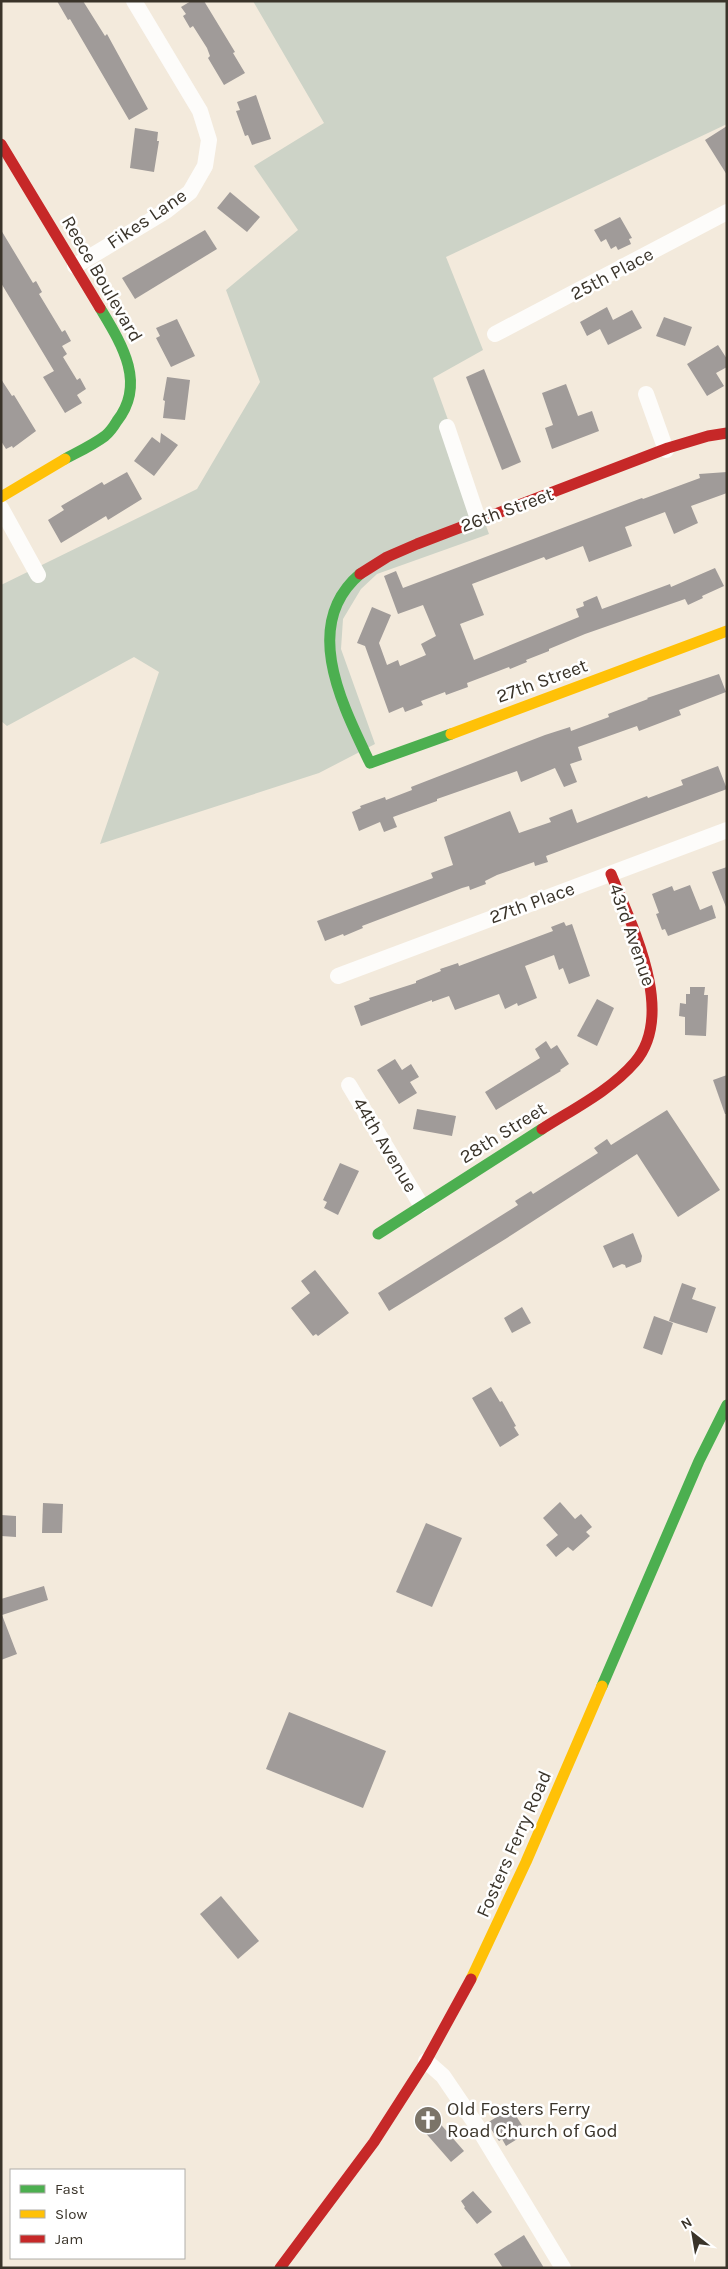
<svg xmlns="http://www.w3.org/2000/svg" width="728" height="2269" viewBox="0 0 728 2269" font-family="Karla,sans-serif">
<style>
.green{fill:#cdd3c7}
.building{fill:#a09b99}
.lines{fill:none;stroke-linecap:round;stroke-linejoin:round}
.street{stroke:#fdfcfa;stroke-width:16}
.fast{stroke:#4caf50;stroke-width:11}
.slow{stroke:#ffc107;stroke-width:11}
.jam{stroke:#c62828;stroke-width:11}
.labels{text-anchor:middle;dominant-baseline:central;stroke-width:5;stroke-linejoin:round;paint-order:stroke}
.street-label{font-size:19px;fill:#3a342a;stroke:#fff}
.poi-label{font-size:19px;fill:#3a342a;stroke:#fff;text-anchor:start}
</style>
<rect width="100%" height="100%" fill="#f3eadc"/>
<polygon class="green" points="253,1 727,1 727,124 446,257 483,350 433,378 489,534 377,574 361,589 343,619 341,649 375,744 319,773 100,844 159,672 134,657 7,726 1,721 1,585 197,489 260,382 226,290 298,230 254,166 324,123"/>
<g class="building">
<polygon points="57,1 83,1 105,36 107,34 148,109 129,120 70,19 68,20"/>
<polygon points="191,1 204,1 235,52 233,53 245,73 224,85 208,58 210,56 207,48 193,26 190,28 183,16 186,14 181,7"/>
<polygon points="256,95 271,139 252,145 248,135 245,136 236,111 240,110 237,102"/>
<polygon points="727,126 727,175 705,140"/>
<polygon points="135,128 158,132 157,141 159,141 154,172 130,168"/>
<polygon points="230,192 260,217 247,232 217,208"/>
<polygon points="620,217 632,238 629,239 631,244 618,250 616,246 611,249 606,239 601,242 594,230"/>
<polygon points="1,230 33,283 36,281 42,292 39,294 62,332 65,330 71,341 62,346 67,354 63,357 77,380 80,378 86,389 77,395 82,403 65,413 43,377 54,371 1,283"/>
<polygon points="205,230 217,249 135,299 122,278"/>
<polygon points="607,307 613,320 632,310 642,328 608,345 600,329 587,336 580,322"/>
<polygon points="664,317 692,327 685,346 656,336"/>
<polygon points="177,319 195,356 171,367 156,338 160,336 156,328"/>
<polygon points="718,345 727,359 727,367 716,373 724,386 707,396 687,364"/>
<polygon points="484,369 521,462 502,470 466,377"/>
<polygon points="167,377 190,380 185,420 163,418 165,401 163,400"/>
<polygon points="1,379 12,396 14,395 36,431 13,448 12,446 6,449 1,441"/>
<polygon points="566,384 578,416 592,411 599,431 552,449 545,428 553,425 542,393"/>
<polygon points="161,433 178,445 154,476 134,461 152,437 160,443"/>
<polygon points="127,472 142,499 108,520 106,516 61,543 48,520 64,510 61,506 102,482 104,485"/>
<polygon points="727,472 727,493 691,506 698,523 674,534 665,512 625,527 632,546 589,562 583,546 546,560 544,557 472,584 484,615 460,624 474,660 579,617 576,609 584,606 583,602 597,596 602,609 670,584 671,587 715,568 724,586 702,596 703,598 688,605 685,599 585,634 549,649 549,651 526,660 527,662 510,669 509,667 467,683 468,687 446,695 445,692 421,701 423,705 405,712 403,707 389,713 365,646 357,643 372,607 391,615 379,643 387,665 398,660 400,666 426,655 421,644 436,636 423,605 398,614 384,576 396,571 403,588 642,498 643,499 700,478 699,474"/>
<polygon points="719,674 726,692 679,710 681,715 639,731 637,726 578,747 582,760 570,764 577,782 564,787 555,768 521,782 517,771 437,799 437,801 393,817 397,827 384,832 380,822 359,831 352,812 361,808 360,806 385,797 386,800 412,790 411,787 545,735 570,727 571,731 609,717 608,714 648,699 647,698"/>
<polygon points="718,766 727,789 546,856 548,862 535,866 534,862 497,875 485,881 486,884 470,890 469,886 462,888 362,926 363,928 344,936 343,934 325,941 317,921 433,878 431,873 453,865 444,837 510,811 519,833 551,822 549,818 572,809 577,823 647,796 648,798 683,785 681,780"/>
<polygon points="727,867 727,907 726,907 712,872"/>
<polygon points="690,885 700,910 712,905 716,918 668,936 665,929 662,930 656,914 659,913 652,894 672,886 674,891"/>
<polygon points="564,922 566,926 572,924 590,976 569,984 563,968 559,970 554,955 525,966 537,998 518,1006 517,1003 505,1009 499,994 455,1010 449,996 432,1002 432,1000 361,1026 354,1006 370,1000 369,998 416,983 416,981 441,971 440,969 458,963 459,966 553,931 551,927"/>
<polygon points="690,987 705,987 704,995 708,995 706,1036 685,1035 685,1017 679,1016 680,1003 686,1004 686,994 690,994"/>
<polygon points="597,999 614,1008 597,1046 577,1036"/>
<polygon points="546,1041 551,1049 557,1045 569,1064 560,1070 561,1071 496,1110 485,1092 540,1058 535,1049"/>
<polygon points="395,1059 402,1070 411,1064 419,1077 410,1082 417,1093 399,1104 377,1070"/>
<polygon points="727,1075 727,1114 725,1114 713,1080"/>
<polygon points="417,1109 456,1116 452,1136 413,1129"/>
<polygon points="667,1110 720,1190 678,1217 637,1154 507,1238 389,1311 378,1293 518,1205 515,1201 531,1191 533,1194 598,1153 594,1148 607,1139 611,1145"/>
<polygon points="340,1163 359,1171 338,1215 324,1208 327,1202 323,1200"/>
<polygon points="633,1233 642,1256 641,1262 626,1268 625,1265 622,1264 613,1268 603,1246"/>
<polygon points="315,1270 349,1313 318,1336 316,1334 313,1336 291,1308 310,1293 301,1281"/>
<polygon points="682,1283 696,1288 692,1299 716,1307 707,1333 669,1321"/>
<polygon points="522,1307 531,1323 512,1333 504,1318"/>
<polygon points="654,1316 673,1323 662,1355 643,1348"/>
<polygon points="491,1387 500,1402 502,1401 516,1426 514,1427 519,1435 500,1447 472,1398"/>
<polygon points="560,1502 575,1519 581,1514 592,1527 586,1532 590,1536 573,1551 568,1547 556,1557 546,1545 558,1535 543,1518"/>
<polygon points="43,1503 63,1504 62,1533 42,1533"/>
<polygon points="1,1515 16,1516 16,1537 1,1536"/>
<polygon points="426,1523 462,1538 432,1607 396,1592"/>
<polygon points="44,1586 48,1600 2,1615 17,1654 1,1660 1,1599"/>
<polygon points="289,1712 386,1751 363,1808 266,1769"/>
<polygon points="221,1896 259,1941 238,1959 200,1914"/>
<polygon points="511,2108 527,2133 506,2146 502,2139 499,2141 487,2123"/>
<polygon points="436,2119 464,2151 451,2162 423,2130"/>
<polygon points="473,2191 492,2212 477,2224 464,2208 465,2207 461,2201"/>
<polygon points="524,2235 544,2268 503,2268 494,2254"/>
</g>
<g class="lines">
<g class="street">
<polyline points="75,266 166,211 190,192 205,166 209,140 200,111 134,1"/>
<polyline points="495,334 727,212"/>
<polyline points="646,394 666,450"/>
<polyline points="447,427 478,519"/>
<polyline points="1,508 38,575"/>
<polyline points="338,976 727,830"/>
<polyline points="349,1085 421,1205"/>
<polyline points="426,2061 443,2076 477,2126 563,2268"/>
</g>
<g class="fast">
<path d="M65,459C78,452 93,445 105,436C110,432 114,426 117,421C147,383 121,343 100,308"/>
<path d="M360,574C300,625 343,706 370,763L451,734"/>
<polyline points="378,1234 542,1129"/>
<polyline points="602,1686 699,1461 727,1405"/>
</g>
<g class="slow">
<polyline points="1,497 65,459"/>
<polyline points="451,734 727,631"/>
<polyline points="471,1979 526,1862 602,1686"/>
</g>
<g class="jam">
<polyline points="1,144 100,308"/>
<polyline points="360,574 387,557 417,544 668,448 708,436 727,433"/>
<path d="M542,1129C573,1109 610,1091 635,1062C677,1013 631,924 611,874"/>
<polyline points="280,2268 374,2142 426,2061 471,1979"/>
</g>
</g>
<defs>
<symbol id="church-disc" viewBox="-11 -11 22 22"><circle r="9.5" fill="#7b7468" stroke="#fff"/><path d="M-1.2-6h2.4v3.5h3.3v2.4h-3.3V6h-2.4V-.1h-3.3v-2.4h3.3Z" fill="#fff"/></symbol>
</defs>
<g fill-rule="evenodd">
<use href="#church-disc" x="412" y="2104" width="32" height="32"/>
</g>
<g class="labels">
<g class="street-label">
<text transform="translate(147 219) rotate(-34)">Fikes Lane</text>
<text transform="translate(612 274) rotate(-28)">25th Place</text>
<text transform="translate(102 279) rotate(60)">Reece Boulevard</text>
<text transform="translate(507 510) rotate(-20)">26th Street</text>
<text transform="translate(542 681) rotate(-20)">27th Street</text>
<text transform="translate(532 903) rotate(-20)">27th Place</text>
<text transform="translate(632 935) rotate(71)">43rd Avenue</text>
<text transform="translate(503 1133) rotate(-32)">28th Street</text>
<text transform="translate(385 1145) rotate(59)">44th Avenue</text>
<text transform="translate(514 1844) rotate(-66)">Fosters Ferry Road</text>
</g>
<g class="poi-label">
<text x="447" y="2109">Old Fosters Ferry<tspan x="447" dy="22">Road Church of God</tspan></text>
</g>
</g>
<rect width="728" height="2269" fill="none" stroke="#3a342a" stroke-width="5"/>
<rect x="10" y="2169" width="175" height="90" fill="#ffffff" stroke="#b0aeaa"/>
<rect x="20" y="2185" width="25" height="8" fill="#4caf50" stroke="#b0aeaa"/>
<text x="55" y="2194" font-size="15" fill="#3a342a">Fast</text>
<rect x="20" y="2210" width="25" height="8" fill="#ffc107" stroke="#b0aeaa"/>
<text x="55" y="2219" font-size="15" fill="#3a342a">Slow</text>
<rect x="20" y="2235" width="25" height="8" fill="#c62828" stroke="#b0aeaa"/>
<text x="55" y="2244" font-size="15" fill="#3a342a">Jam</text>
<g transform="translate(693 2234) rotate(329)" stroke="#ffffff" stroke-width="4" paint-order="stroke">
<path d="M0-4L9 19L0 12L-9 19Z" fill="#3a342a"/>
<text y="-8" font-size="14" font-weight="bold" text-anchor="middle" fill="#3a342a">N</text>
</g>
</svg>
